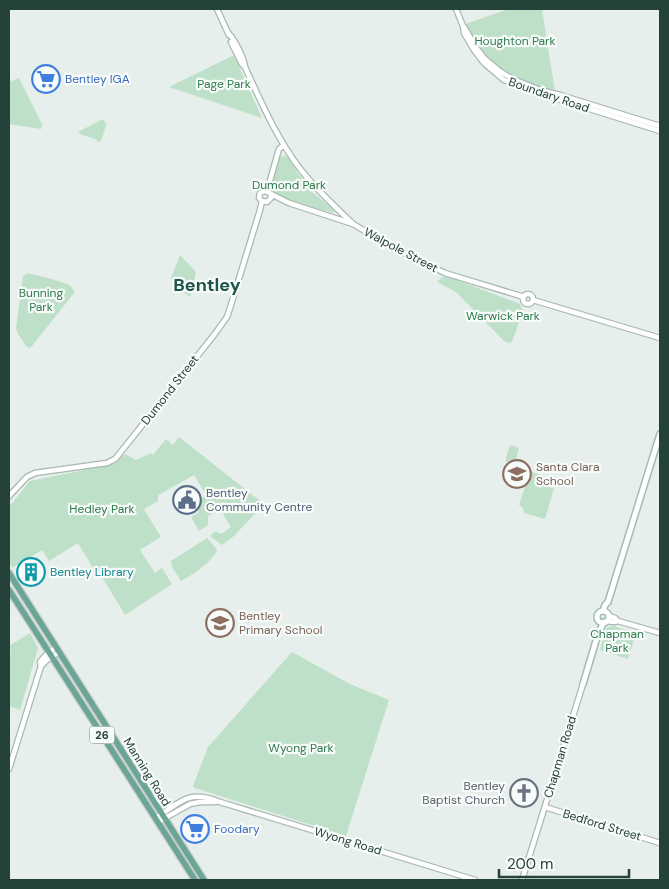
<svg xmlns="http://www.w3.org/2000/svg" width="669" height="889" viewBox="0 0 669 889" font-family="'DM Sans',sans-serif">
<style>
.green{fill:#bfe0c8}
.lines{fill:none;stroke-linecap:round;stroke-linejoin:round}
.tertiary-casing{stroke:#a8b8b2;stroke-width:7}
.secondary-casing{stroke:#a4bbb3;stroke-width:8}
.primary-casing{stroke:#c2cac8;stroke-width:8}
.tertiary{stroke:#fff;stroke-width:4.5}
.secondary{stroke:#fff;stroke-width:5}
.primary{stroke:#6aa596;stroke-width:5.5}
.labels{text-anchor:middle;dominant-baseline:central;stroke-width:4.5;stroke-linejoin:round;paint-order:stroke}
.shield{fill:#f7fbf9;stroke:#637a73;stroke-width:1}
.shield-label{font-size:11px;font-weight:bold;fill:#24423a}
.park-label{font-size:12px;fill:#2d7a4b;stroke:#f7fbf9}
.shop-label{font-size:12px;fill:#366cbe;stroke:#f7fbf9;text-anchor:start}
.street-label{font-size:12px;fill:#24423a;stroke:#f7fbf9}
.education-label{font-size:12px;fill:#785e54;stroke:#f7fbf9;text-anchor:start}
.service-label{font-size:12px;fill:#4e5e75;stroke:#f7fbf9;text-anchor:start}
.culture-label{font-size:12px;fill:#0d838f;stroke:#f7fbf9;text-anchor:start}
.worship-label{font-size:12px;fill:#5b616d;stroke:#f7fbf9;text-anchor:end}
.district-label{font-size:18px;font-weight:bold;fill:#1f5548;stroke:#f7fbf9}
</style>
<rect width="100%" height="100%" fill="#e6efeb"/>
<g class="green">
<polygon points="508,9 542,9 555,92 535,85 496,67 473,38 466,24"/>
<polygon points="234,55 262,118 169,87"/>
<polygon points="19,78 42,124 41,129 9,124 9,82"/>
<polygon points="101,120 104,120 106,125 102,139 100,141 97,142 97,140 80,134 78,132"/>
<path d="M284,156L289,158L297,172L312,192L334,210L333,213C320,209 288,203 278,195C274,192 272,190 271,185L280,157Z"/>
<polygon points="180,255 196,272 190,297 173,284 171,278"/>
<polygon points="27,273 52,279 70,285 74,291 74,293 32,346 29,348 26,346 17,332 16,328 23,277"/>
<polygon points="442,277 447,277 454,279 520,304 523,311 512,342 508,343 504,341 456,292 437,282"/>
<polygon points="179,437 264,504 234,536 222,545 210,536 215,531 221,534 231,527 220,509 208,516 208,525 199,531 191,517 199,512 195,504 206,495 194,475 158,495 158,501 144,509 161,537 140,550 155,573 162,568 172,584 125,615 104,580 96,573 78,543 49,561 42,550 12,568 9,562 9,507 30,481 114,464 125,454 136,460 151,453 153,455 166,439 173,445"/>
<polygon points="510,445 519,448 515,464 505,461"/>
<polygon points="529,471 544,476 542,484 554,488 545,519 524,513 523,508 519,505 528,478 527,478"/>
<path d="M207,538L215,547L217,551C208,565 195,573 181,581L172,567L171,561Z"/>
<polygon points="613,626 636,633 628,659 600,650 606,629 608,627"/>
<polygon points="30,633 38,648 20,710 9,706 9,658 11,651 9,646"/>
<polygon points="292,652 350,684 389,700 346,836 195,788 193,786 208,747"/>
</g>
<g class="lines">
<defs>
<g id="tertiary">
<polyline points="217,9 229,35"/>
<polyline points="456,9 463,26 464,33 474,50 483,62 504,80 532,91 660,131"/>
<polyline points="464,27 475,46 485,59 501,72 513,79 540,90 560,95 660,126"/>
<path d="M229,34C235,40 244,58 245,67C261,102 277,139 301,170C316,189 334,206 352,223"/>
<polyline points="231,42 242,64 244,66"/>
<polyline points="268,192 265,191 260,193 259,198 262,201 267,202 271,198 271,194 268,192 269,184 279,149 284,145"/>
<polyline points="271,194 289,203 353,224 394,248 445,273 524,297"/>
<circle cx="528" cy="299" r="5"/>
<polyline points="533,300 660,338"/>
<polyline points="9,496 27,477 35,473 107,463 115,459 120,453 214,335 227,317 230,308 260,210 262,201"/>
<polyline points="609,616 615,618 618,621 660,633"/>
<polyline points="607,621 614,622 618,621"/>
<polyline points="41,666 47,660 59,652"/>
<polyline points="9,769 41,666 40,662 45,656 56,647"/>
<polyline points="152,797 171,807"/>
<polyline points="545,807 660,843"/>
<path d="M156,818C181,802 188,789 220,802L475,880"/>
<polyline points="158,822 190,804 200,802 216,802"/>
<polyline points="522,880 583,684"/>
</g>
<g id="secondary">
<polyline points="603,611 605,605 608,602 660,434"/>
<circle cx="603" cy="617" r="6"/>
<polyline points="583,684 598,634 604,622"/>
</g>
<g id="primary">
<polyline points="9,573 204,880"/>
<polyline points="9,590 195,880"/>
</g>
</defs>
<use href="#tertiary" class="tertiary-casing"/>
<use href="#secondary" class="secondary-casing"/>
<use href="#primary" class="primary-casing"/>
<use href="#tertiary" class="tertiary"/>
<use href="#secondary" class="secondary"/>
<use href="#primary" class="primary"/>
</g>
<defs>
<symbol id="supermarket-ring" viewBox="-11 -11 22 22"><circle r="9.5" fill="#f7fbf9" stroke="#3f7fe0" stroke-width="1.5"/><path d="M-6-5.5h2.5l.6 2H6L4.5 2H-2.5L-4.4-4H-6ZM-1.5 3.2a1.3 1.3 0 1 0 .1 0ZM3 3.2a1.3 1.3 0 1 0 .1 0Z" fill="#3f7fe0"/></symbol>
<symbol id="school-ring" viewBox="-11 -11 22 22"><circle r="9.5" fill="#f7fbf9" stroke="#8d6e63" stroke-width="1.5"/><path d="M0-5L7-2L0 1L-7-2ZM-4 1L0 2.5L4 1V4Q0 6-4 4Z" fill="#8d6e63"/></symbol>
<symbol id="civic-ring" viewBox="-11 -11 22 22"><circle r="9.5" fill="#f7fbf9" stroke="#5c6f8a" stroke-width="1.5"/><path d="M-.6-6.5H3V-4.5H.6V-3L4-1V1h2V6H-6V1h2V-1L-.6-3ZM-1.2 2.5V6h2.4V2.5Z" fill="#5c6f8a"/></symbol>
<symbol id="building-ring" viewBox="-11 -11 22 22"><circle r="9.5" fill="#f7fbf9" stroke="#0f9aa8" stroke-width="1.5"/><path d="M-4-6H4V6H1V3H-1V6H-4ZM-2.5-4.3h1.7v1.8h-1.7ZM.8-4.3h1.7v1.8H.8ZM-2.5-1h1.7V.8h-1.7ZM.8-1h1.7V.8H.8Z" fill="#0f9aa8"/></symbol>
<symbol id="church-ring" viewBox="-11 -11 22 22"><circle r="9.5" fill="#f7fbf9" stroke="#6b7280" stroke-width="1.5"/><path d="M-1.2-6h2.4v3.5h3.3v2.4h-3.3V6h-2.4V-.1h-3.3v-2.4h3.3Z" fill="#6b7280"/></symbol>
</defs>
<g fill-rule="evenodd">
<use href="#supermarket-ring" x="30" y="63" width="32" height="32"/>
<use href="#school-ring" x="501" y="458" width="32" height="32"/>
<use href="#civic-ring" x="171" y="484" width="32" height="32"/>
<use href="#building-ring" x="15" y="556" width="32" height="32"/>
<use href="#school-ring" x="204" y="607" width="32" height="32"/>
<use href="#church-ring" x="508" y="777" width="32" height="32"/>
<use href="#supermarket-ring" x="179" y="813" width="32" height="32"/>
</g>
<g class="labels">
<rect class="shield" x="89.5" y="726.5" width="25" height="17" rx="4"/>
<g class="shield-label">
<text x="102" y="735">26</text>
</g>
<g class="park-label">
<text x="515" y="41">Houghton Park</text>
<text x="224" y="84">Page Park</text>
<text x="289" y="185">Dumond Park</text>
<text x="41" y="293">Bunning<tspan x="41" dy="14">Park</tspan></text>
<text x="503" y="316">Warwick Park</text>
<text x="102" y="509">Hedley Park</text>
<text x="617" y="634">Chapman<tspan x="617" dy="14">Park</tspan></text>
<text x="301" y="748">Wyong Park</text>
</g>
<g class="shop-label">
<text x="65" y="79">Bentley IGA</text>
<text x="214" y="829">Foodary</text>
</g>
<g class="street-label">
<text transform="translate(549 95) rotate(19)">Boundary Road</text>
<text transform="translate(401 250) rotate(28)">Walpole Street</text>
<text transform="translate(170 390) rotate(-52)">Dumond Street</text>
<text transform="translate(560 757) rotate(-73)">Chapman Road</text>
<text transform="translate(147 772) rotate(58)">Manning Road</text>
<text transform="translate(602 825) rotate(17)">Bedford Street</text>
<text transform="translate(348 841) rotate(17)">Wyong Road</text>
</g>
<g class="education-label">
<text x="536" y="467">Santa Clara<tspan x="536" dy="14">School</tspan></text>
<text x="239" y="616">Bentley<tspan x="239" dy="14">Primary School</tspan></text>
</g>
<g class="service-label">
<text x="206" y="493">Bentley<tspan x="206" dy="14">Community Centre</tspan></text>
</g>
<g class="culture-label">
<text x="50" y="572">Bentley Library</text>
</g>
<g class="worship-label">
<text x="505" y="786">Bentley<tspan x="505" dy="14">Baptist Church</tspan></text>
</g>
<g class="district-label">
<text x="207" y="285">Bentley</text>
</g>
</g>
<rect width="669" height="889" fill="none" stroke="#24423a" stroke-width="20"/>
<path d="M499 869v8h130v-8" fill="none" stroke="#24423a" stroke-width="2.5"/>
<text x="507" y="869" font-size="15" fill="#24423a" stroke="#f7fbf9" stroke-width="4" paint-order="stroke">200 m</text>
</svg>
